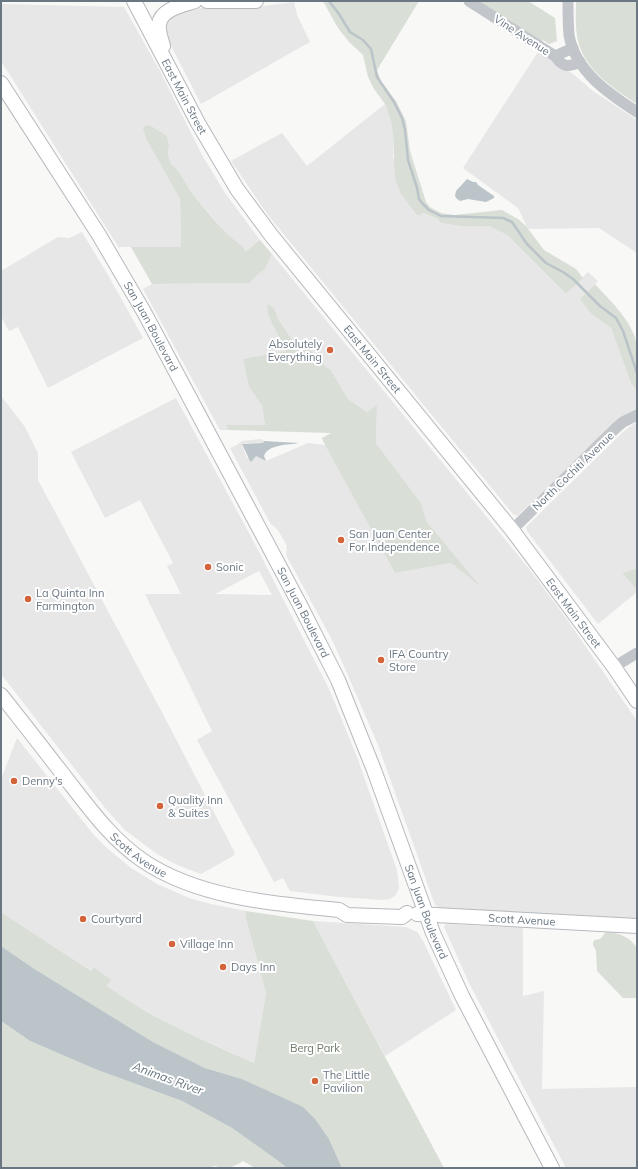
<svg xmlns="http://www.w3.org/2000/svg" width="638" height="1169" viewBox="0 0 638 1169" font-family="Mulish,sans-serif">
<style>
.built{fill:#e6e7e6;fill-rule:evenodd}
.green{fill:#d9ded7}
.water{fill:#bbc4c8}
.lines{fill:none;stroke-linecap:round;stroke-linejoin:round}
.stream{stroke:#bbc4c8;stroke-width:2.5}
.major-casing{stroke:#b6b9bd;stroke-width:16}
.minor{stroke:#c2c5c9;stroke-width:11}
.major{stroke:#fff;stroke-width:14}
.poi-dot{fill:#d2633b;stroke:#fff;stroke-width:1.5}
.labels{text-anchor:middle;dominant-baseline:central;stroke-width:4;stroke-linejoin:round;paint-order:stroke}
.street-label{font-size:11px;fill:#6a7783;stroke:#fff}
.poi-label{font-size:11px;fill:#6a7783;stroke:#fff;text-anchor:start}
.park-label{font-size:11px;fill:#6b7b68;stroke:#fff}
.water-label{font-size:12px;font-style:italic;fill:#66777f;stroke:#fff}
</style>
<rect width="100%" height="100%" fill="#f8f8f6"/>
<g class="built">
<polygon points="294,2 297,15 310,42 201,104 164,32 167,18 190,8 249,8"/>
<polygon points="1,4 124,7 161,73 202,155 225,193 260,240 245,252 244,248 226,233 191,192 180,173 171,164 168,155 169,144 167,136 153,127 144,132 180,199 181,247 121,247 119,248 1,61"/>
<polygon points="538,52 573,74 593,91 637,120 637,253 599,228 528,229 518,208 463,168"/>
<polygon points="385,104 391,121 393,135 393,157 418,216 423,213 436,218 441,223 460,226 489,226 507,235 566,294 588,272 598,281 580,299 611,328 631,383 637,391 637,409 625,415 613,425 517,516 513,514 268,215 231,161 282,133 307,166"/>
<polygon points="82,232 108,275 143,338 48,388 18,327 9,331 1,316 1,271 58,237 69,238"/>
<polygon points="272,254 530,570 566,618 637,721 637,919 485,911 439,908 435,905 378,745 347,673 332,640 286,555 287,546 278,530 270,523 230,448 237,445 242,441 261,439 264,441 263,443 245,443 242,445 247,458 253,458 256,456 266,461 308,443 326,445 395,573 451,563 478,584 427,522 421,503 376,443 377,405 367,412 348,399 330,369 326,367 317,356 305,346 293,341 278,319 275,310 268,315 287,351 243,359 249,387 262,406 265,425 226,425 228,430 220,430 143,289 152,284 250,283 255,277 265,269"/>
<polygon points="1,396 25,427 38,453 38,480 165,718 235,853 233,856 201,874 177,865 157,854 125,830 106,809 1,674"/>
<path d="M176,398L256,546L330,691L357,757L397,870L399,888L396,895L390,899L383,900L339,897L290,891L283,878L274,882L197,740L212,731L145,594H181L167,566L173,563L140,500L105,518L71,452ZM259,571L272,595L215,594Z"/>
<polygon points="637,422 637,568 622,573 637,590 637,592 598,624 527,531 526,527 622,433 629,427"/>
<polygon points="17,738 93,834 108,849 131,868 157,884 189,898 211,904 246,911 246,919 266,993 254,1063 175,1027 128,1001 107,986 111,980 94,967 91,971 1,912 1,779"/>
<polygon points="313,921 406,927 415,931 418,933 423,941 456,1010 385,1056"/>
<polygon points="446,924 523,928 523,996 544,991 542,1089 637,1087 637,1168 566,1168 469,983 445,929 444,927"/>
</g>
<g class="green">
<polygon points="323,1 419,1 377,70 381,81 396,101 406,121 410,151 426,202 430,207 441,213 454,215 502,210 518,219 526,226 544,250 576,269 583,278 566,294 507,235 489,226 460,226 441,223 436,218 423,213 418,216 401,194 395,179 393,135 391,121 385,104 374,89 368,77 363,55 349,42 338,28"/>
<polygon points="479,1 528,1 555,18 557,41 549,44 543,40 541,42"/>
<path d="M576,1H637V104C614,89 585,70 578,41C575,28 576,14 576,1Z"/>
<polygon points="147,125 153,127 167,136 169,144 168,155 171,164 180,173 191,192 210,215 226,233 244,248 245,252 260,240 272,254 265,269 255,277 250,283 152,284 131,247 181,247 180,199 146,138 143,128"/>
<path d="M595,284C611,302 635,323 637,348C638,362 637,377 637,391L631,383L611,328L591,313L580,299Z"/>
<polygon points="267,305 270,305 275,310 278,319 293,341 305,346 317,356 326,367 330,369 348,399 367,412 377,405 376,443 421,503 427,522 480,586 451,563 395,573 323,441 322,438 331,433 228,430 226,425 265,425 262,406 249,387 243,359 286,351 268,315"/>
<polygon points="637,568 637,590 622,573"/>
<path d="M246,911L313,921L444,1168H342L329,1139L261,1088L242,1079L205,1068L153,1042L33,968L1,946V912L91,971L94,967L111,980L107,986C152,1019 203,1040 254,1063L266,993L246,919Z"/>
<path d="M606,932C619,933 629,936 637,948V998H623L597,971L596,951L593,945V942L595,940L600,939Z"/>
<path d="M1,1021L30,1041L95,1069L182,1101L232,1128L281,1162L287,1168H255L243,1161C233,1168 226,1169 215,1166C206,1169 191,1169 181,1168C176,1168 173,1166 168,1168H1Z"/>
</g>
<g class="water">
<polygon points="467,179 473,182 476,182 478,185 494,196 494,198 486,202 468,199 460,201 457,199 455,196 456,191"/>
<path d="M264,441L299,443C289,445 268,444 264,456L266,461L256,456L251,462L250,461L242,444L263,443Z"/>
<polygon points="1,946 33,968 153,1042 205,1068 242,1079 303,1107 315,1119 329,1139 342,1168 287,1168 280,1162 232,1128 182,1101 95,1069 30,1041 1,1021"/>
</g>
<g class="lines">
<polyline class="stream" points="329,1 339,14 350,32 363,40 371,49 377,77 394,102 402,118 405,130 408,160 417,188 419,199 422,203 429,210 441,216 503,218 512,222 527,244 546,263 563,272 573,279 600,306 616,318 623,331 637,373"/>
<defs>
<g id="major">
<path id="s1" d="M134,1L198,123L237,189L271,235L512,530L614,667L637,701"/>
<polyline points="207,1 256,1"/>
<path d="M163,46C161,39 158,31 159,24C161,9 183,5 195,1"/>
<path id="s2" d="M1,83L99,235L144,312L300,605L338,680L374,770L433,933L462,996L552,1168"/>
<path id="s3" d="M1,695C25,725 48,755 72,786C93,813 113,840 142,860C197,898 275,904 339,910L347,915L402,917L407,913"/>
<path id="s4" d="M417,914L637,926"/>
</g>
</defs>
<use href="#major" class="major-casing"/>
<g class="minor">
<path d="M469,1L555,56C563,68 569,67 580,62"/>
<path d="M568,1C568,12 568,24 569,35C575,71 609,94 637,112"/>
<polyline points="555,56 573,48"/>
<polyline points="512,530 617,427 623,422 637,415"/>
<polyline points="614,667 637,653"/>
</g>
<use href="#major" class="major"/>
</g>
<g class="poi-dot">
<circle cx="330" cy="350" r="4"/>
<circle cx="341" cy="540" r="4"/>
<circle cx="208" cy="567" r="4"/>
<circle cx="28" cy="599" r="4"/>
<circle cx="381" cy="660" r="4"/>
<circle cx="14" cy="781" r="4"/>
<circle cx="160" cy="806" r="4"/>
<circle cx="83" cy="919" r="4"/>
<circle cx="172" cy="944" r="4"/>
<circle cx="223" cy="967" r="4"/>
<circle cx="315" cy="1081" r="4"/>
</g>
<g class="labels">
<g class="street-label">
<text transform="translate(522 35) rotate(33)">Vine Avenue</text>
<text stroke="none"><textPath href="#s1" startOffset="108">East Main Street</textPath></text>
<text stroke="none"><textPath href="#s2" startOffset="286">San Juan Boulevard</textPath></text>
<text stroke="none"><textPath href="#s1" startOffset="432">East Main Street</textPath></text>
<text transform="translate(573 471) rotate(-44)">North Cochiti Avenue</text>
<text stroke="none"><textPath href="#s2" startOffset="610">San Juan Boulevard</textPath></text>
<text stroke="none"><textPath href="#s1" startOffset="756">East Main Street</textPath></text>
<text stroke="none"><textPath href="#s3" startOffset="212">Scott Avenue</textPath></text>
<text stroke="none"><textPath href="#s2" startOffset="934">San Juan Boulevard</textPath></text>
<text stroke="none"><textPath href="#s4" startOffset="105">Scott Avenue</textPath></text>
</g>
<g class="poi-label">
<text x="322" y="344" text-anchor="end">Absolutely<tspan x="322" dy="13">Everything</tspan></text>
<text x="349" y="534">San Juan Center<tspan x="349" dy="13">For Independence</tspan></text>
<text x="216" y="567">Sonic</text>
<text x="36" y="593">La Quinta Inn<tspan x="36" dy="13">Farmington</tspan></text>
<text x="389" y="654">IFA Country<tspan x="389" dy="13">Store</tspan></text>
<text x="22" y="781">Denny's</text>
<text x="168" y="800">Quality Inn<tspan x="168" dy="13">&amp; Suites</tspan></text>
<text x="91" y="919">Courtyard</text>
<text x="180" y="944">Village Inn</text>
<text x="231" y="967">Days Inn</text>
<text x="323" y="1075">The Little<tspan x="323" dy="13">Pavilion</tspan></text>
</g>
<g class="park-label">
<text x="315" y="1048">Berg Park</text>
</g>
<g class="water-label">
<text transform="translate(168 1078) rotate(20)">Animas River</text>
</g>
</g>
<rect width="638" height="1169" fill="none" stroke="#6a7783" stroke-width="4"/>
</svg>
